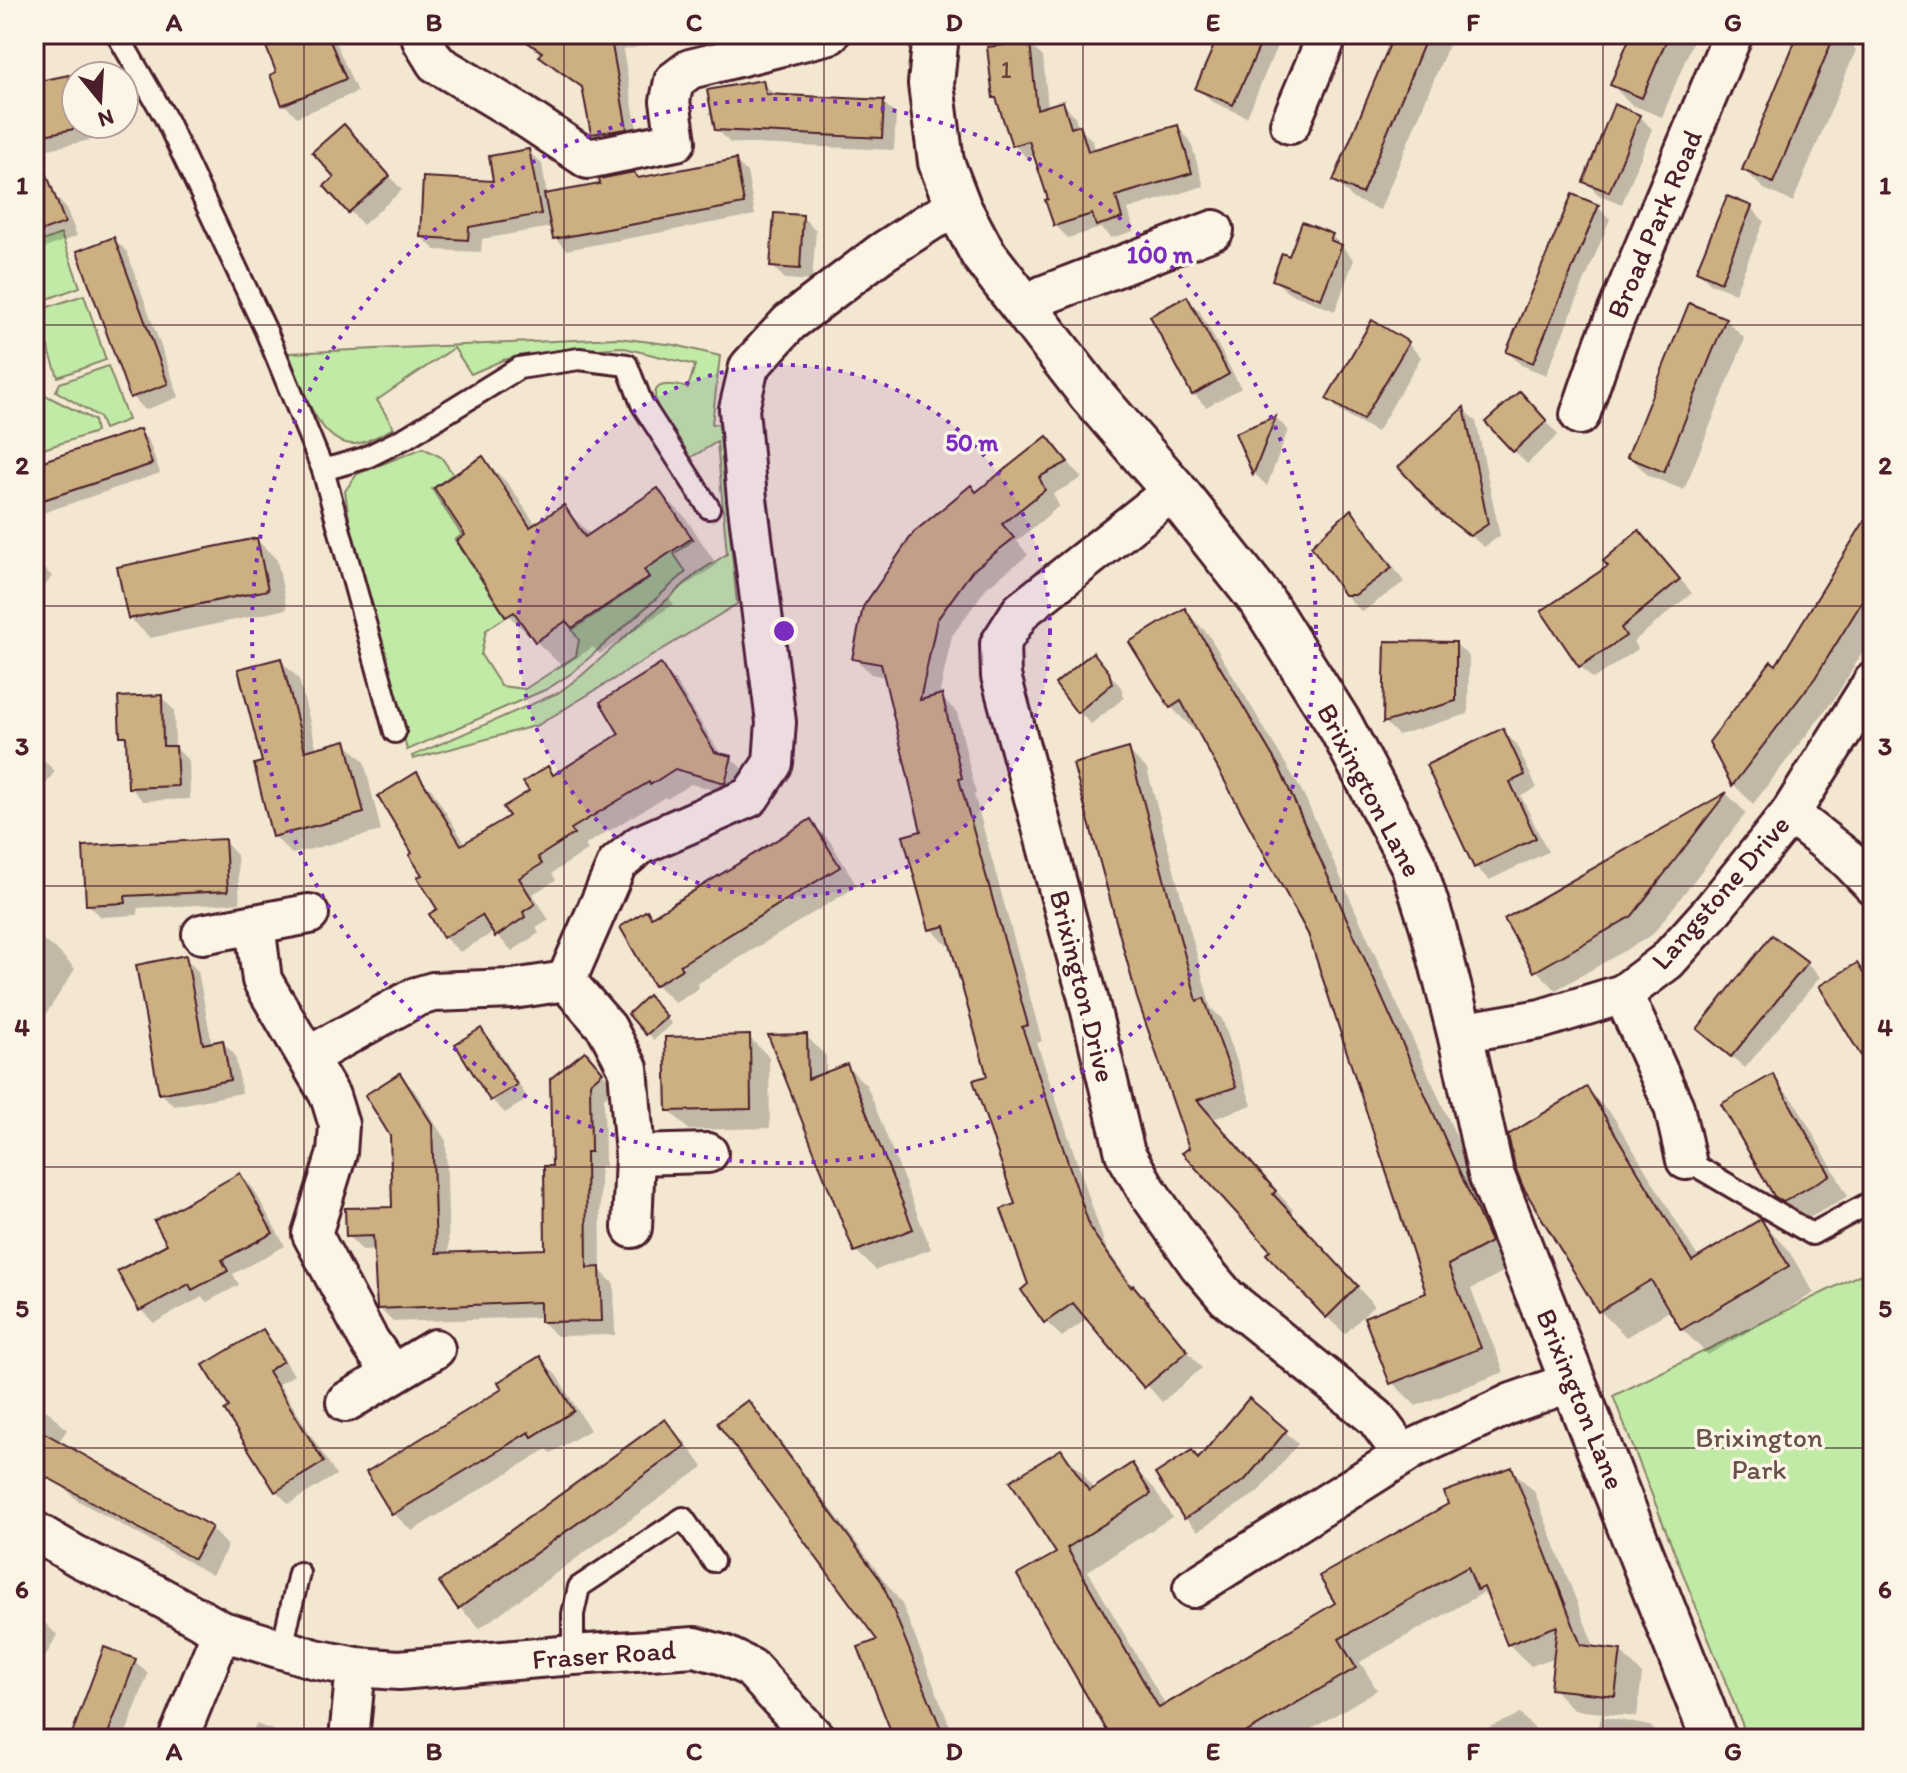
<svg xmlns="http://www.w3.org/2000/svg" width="1907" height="1773" viewBox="0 0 1907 1773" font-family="Itim,sans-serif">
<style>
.green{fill:#c1eaa6;stroke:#868468;stroke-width:2}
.shadow{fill:#0003}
.building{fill:#cdb082;stroke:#4a1f2b;stroke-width:2}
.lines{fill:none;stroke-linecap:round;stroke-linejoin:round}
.service-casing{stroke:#4a1f2b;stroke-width:26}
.minor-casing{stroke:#4a1f2b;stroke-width:44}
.tertiary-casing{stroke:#4a1f2b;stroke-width:50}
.service{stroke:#fcf5e5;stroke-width:20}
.minor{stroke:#fcf5e5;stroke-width:38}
.tertiary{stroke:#fcf5e5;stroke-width:44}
.grid{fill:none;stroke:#4a1f2b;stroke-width:2;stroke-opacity:0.55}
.ring{fill:none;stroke:#7b2cbf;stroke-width:4;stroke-dasharray:4 8}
.labels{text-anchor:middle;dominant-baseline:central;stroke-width:7;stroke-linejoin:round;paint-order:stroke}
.number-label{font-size:24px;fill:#6b4341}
.street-label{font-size:28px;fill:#4a1f2b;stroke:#fcf5e5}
.park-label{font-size:28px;fill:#68524a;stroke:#fcf5e5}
.centre{fill:#7b2cbf;stroke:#fcf5e5;stroke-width:4}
.ring-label{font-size:24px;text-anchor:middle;font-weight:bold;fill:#7b2cbf;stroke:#fcf5e5;stroke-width:7;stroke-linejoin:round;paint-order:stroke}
.neatline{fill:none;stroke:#4a1f2b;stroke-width:3}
.grid-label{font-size:26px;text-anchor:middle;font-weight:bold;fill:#4a1f2b}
</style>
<rect width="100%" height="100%" fill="#f3e7d1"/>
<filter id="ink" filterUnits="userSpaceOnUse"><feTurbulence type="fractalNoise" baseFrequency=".0125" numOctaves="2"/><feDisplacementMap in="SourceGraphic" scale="16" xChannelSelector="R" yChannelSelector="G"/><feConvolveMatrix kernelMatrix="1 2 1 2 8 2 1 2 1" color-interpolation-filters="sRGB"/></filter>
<g filter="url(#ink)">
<g class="green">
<polygon points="61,234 80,287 34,304 34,244"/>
<polygon points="84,295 106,360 58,377 36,311"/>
<path d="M618,338L675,345L720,356L712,424H719L737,604L538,725L413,759L412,756L558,693L581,676L697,573L727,554L717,442L690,458C676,437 620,369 688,388L695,365L620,347L517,357L503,360L471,374L454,348L377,400L394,428C383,433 366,444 354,444C318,446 299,380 289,353Z"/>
<polygon points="108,366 128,420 104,429 99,417 56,391 60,383"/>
<polygon points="45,395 94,420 96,432 34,452 34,400"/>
<polygon points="423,448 441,457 453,474 432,489 462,535 455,540 506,617 486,630 481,655 501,686 525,689 576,656 579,640 572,630 649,578 644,570 692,538 693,540 674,554 686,572 572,673 547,689 407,750 349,519 345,491 357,474"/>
<polygon points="1873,1268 1873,1739 1748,1739 1613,1396"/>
</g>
<g class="shadow">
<polygon points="294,34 332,34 357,92 297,117 284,104 279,73"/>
<polygon points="516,34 698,34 699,35 623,50 639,141 607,147 594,135 585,91 554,69 542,55"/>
<polygon points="1221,34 1282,34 1247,117 1211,101 1198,88"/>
<polygon points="1396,34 1468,34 1465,41 1452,36 1380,210 1353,199 1335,181"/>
<polygon points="1633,34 1696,34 1662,117 1632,105 1612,85"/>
<polygon points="1800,34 1841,34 1856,50 1793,202 1764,189 1744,170"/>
<polygon points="1029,44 1043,57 1048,107 1062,103 1075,116 1078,127 1092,140 1096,151 1177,127 1190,140 1204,186 1128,209 1134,231 1111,238 1101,228 1068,238 1055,225 1036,155 1027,158 1014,145 1000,103 995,98"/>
<polygon points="68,77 76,85 76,124 88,124 91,140 34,152 34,84"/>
<polygon points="762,82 775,95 883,102 896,115 894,150 730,143 717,129"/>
<polygon points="1639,116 1652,129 1622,204 1599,195 1586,182"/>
<polygon points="357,140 402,190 363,225 327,186 337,177"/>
<polygon points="528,151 542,164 547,196 735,161 747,172 755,215 566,250 555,238 552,227 482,239 481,252 435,250 422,237 496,183"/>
<polygon points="53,194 66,208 77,236 34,252 34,202"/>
<polygon points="1597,206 1610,219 1546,375 1521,365 1508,352"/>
<polygon points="1751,208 1764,221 1735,293 1711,284 1698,271"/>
<polygon points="802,217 816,230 812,281 785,279 772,266"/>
<polygon points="1332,236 1354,260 1335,311 1287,292 1274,279 1290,258"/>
<polygon points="114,239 127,252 179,397 145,410 132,396"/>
<polygon points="1187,298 1200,312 1241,388 1206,407 1193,393"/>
<polygon points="1725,319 1745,339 1684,490 1649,476 1629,456"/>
<polygon points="1408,344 1421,357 1377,432 1341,412 1328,399"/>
<polygon points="1533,407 1558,435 1527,464 1514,451"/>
<polygon points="1464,410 1476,421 1500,536 1484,547 1441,511"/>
<polygon points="1276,418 1288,430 1267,486 1255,474 1238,434"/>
<polygon points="140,431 149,441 160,473 34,516 34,467"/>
<polygon points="1047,438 1082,478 1053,494 1059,506 1017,541 1028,555 987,587 952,636 939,696 957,712 976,794 974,794 1042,1041 1037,1043 1106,1248 1137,1292 1202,1368 1162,1402 1088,1318 1062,1337 1046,1322 1030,1285 1017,1206 989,1077 952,943 947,945 931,929 923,832 886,677 871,674 855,658 977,494"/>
<polygon points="483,458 509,485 536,525 563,507 591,535 658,490 685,517 717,565 668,597 674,604 600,654 593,647 563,667 508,615 468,536"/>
<polygon points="1873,511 1873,635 1835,698 1753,804 1734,785 1711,742 1776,668"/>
<polygon points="1351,512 1364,525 1404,582 1362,612 1349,599 1314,546"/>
<polygon points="257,540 277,560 287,609 150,638 130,618"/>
<polygon points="1652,546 1692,593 1633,642 1638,649 1593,679 1580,666 1611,567"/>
<polygon points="34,559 52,576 34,602"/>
<polygon points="1184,610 1208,634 1303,793 1514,1266 1471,1289 1504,1372 1416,1406 1392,1382 1428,1294 1310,933 1199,729 1195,731 1171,707"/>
<polygon points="1456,644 1469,657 1468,714 1398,735 1385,722"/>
<polygon points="1093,655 1121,687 1124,698 1091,724 1078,711"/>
<polygon points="280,660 299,679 317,750 345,743 364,761 381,831 292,854 274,836 264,764"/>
<polygon points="661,667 676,682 721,755 731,758 747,773 741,797 691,784 667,799 665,797 585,845 588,850 552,873 556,880 533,894 549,920 536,928 539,933 512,951 494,932 460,952 444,937 439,910 415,853 417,775 432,790 466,845 511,816 548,769 555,776 622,735"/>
<polygon points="161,697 174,710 175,747 189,761 190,799 143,801 130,787 128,742 122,735"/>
<polygon points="1503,731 1516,744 1537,788 1521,796 1548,852 1489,880 1476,867"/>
<polygon points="1129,751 1147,769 1211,1008 1222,1019 1252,1105 1213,1119 1293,1210 1289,1213 1374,1305 1345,1334 1327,1317 1192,1148"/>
<polygon points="34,752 55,771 34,801"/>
<polygon points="1873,782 1873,816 1859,802"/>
<polygon points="1727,794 1746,813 1652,935 1556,990 1536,970 1507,920"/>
<polygon points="811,822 830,841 857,886 697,984 699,988 675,1003 656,984 653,919"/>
<polygon points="224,841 237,855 240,903 138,908 138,915 101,917 88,904"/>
<polygon points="34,935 56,949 75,969 34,1033"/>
<polygon points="185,958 198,971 212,1044 222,1042 235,1055 242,1093 174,1106 161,1093"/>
<polygon points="1807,964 1820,977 1745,1068 1699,1029"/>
<polygon points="1857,966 1873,982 1873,1072"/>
<polygon points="654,1004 672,1024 654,1040 630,1014"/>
<polygon points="481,1031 494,1044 528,1099 505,1113 492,1100"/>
<polygon points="771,1036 806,1036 826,1056 826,1074 847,1066 867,1086 931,1249 876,1270 856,1251"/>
<polygon points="749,1037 769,1057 770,1128 689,1130 669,1110"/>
<polygon points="584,1053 616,1088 604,1098 605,1166 600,1166 601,1271 614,1284 615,1335 557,1336 542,1322 542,1317 393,1322 379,1308 376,1250 363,1251 348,1236 394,1209 400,1076 414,1090 446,1141 449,1255 547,1251 554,1168"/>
<polygon points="1775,1081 1795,1102 1848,1196 1804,1221 1775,1195"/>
<polygon points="1587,1090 1613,1116 1699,1259 1761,1222 1787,1248 1814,1293 1708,1355 1682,1329 1671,1310 1626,1337 1600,1311 1525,1186"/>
<polygon points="240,1175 253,1188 285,1246 233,1274 239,1285 207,1302 202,1297 154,1323 141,1310 170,1244"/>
<polygon points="262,1331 275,1344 294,1375 279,1384 336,1475 289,1504 276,1491 232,1408"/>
<polygon points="539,1358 557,1376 590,1430 551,1453 547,1449 412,1531 394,1514 505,1390"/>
<polygon points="34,1402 50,1413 67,1430 58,1443 211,1529 228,1546 212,1575 77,1500 64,1487 34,1467"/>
<polygon points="747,1403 767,1423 902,1604 955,1739 897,1739 880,1641"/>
<polygon points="665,1422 685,1442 703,1467 480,1628 460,1608 442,1583"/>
<polygon points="1285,1431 1298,1444 1258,1492 1198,1531 1185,1518 1192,1453 1200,1460"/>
<polygon points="1061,1451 1083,1473 1094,1490 1131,1466 1154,1488 1172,1517 1088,1571 1166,1706 1338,1604 1511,1469 1534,1491 1595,1649 1620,1651 1642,1674 1637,1717 1605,1714 1604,1717 1650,1726 1663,1739 1596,1739 1602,1713 1574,1710 1552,1688 1556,1657 1531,1666 1508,1644 1493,1603 1483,1593 1360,1662 1377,1690 1295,1739 1114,1739 1058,1553"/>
<polygon points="34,1617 44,1622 57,1635 38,1670 34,1668"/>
<polygon points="134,1660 148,1674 124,1739 72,1739"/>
<polygon points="1520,1714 1545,1739 1462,1739"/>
<polygon points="256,1724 283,1734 288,1739 250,1739"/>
<polygon points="564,1732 571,1739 493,1739"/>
</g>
<g class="building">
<polygon points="289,34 327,34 346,79 282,105 270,75 276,72 265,44"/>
<polygon points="515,34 610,34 627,129 591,134 582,87 539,56 542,52"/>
<polygon points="1219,34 1265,34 1233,105 1195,89"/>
<polygon points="1394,34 1428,34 1362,194 1333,181"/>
<polygon points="1631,34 1669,34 1642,98 1610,85"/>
<polygon points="1798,34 1835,34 1773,183 1742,170"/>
<polygon points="1030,42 1037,109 1063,101 1071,128 1080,125 1088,151 1178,125 1192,173 1116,196 1122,218 1096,226 1092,214 1054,226 1045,200 1048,199 1029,141 1012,146 996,98 993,98 987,47"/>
<polygon points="69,75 76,124 79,128 34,137 34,82"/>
<polygon points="763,80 766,94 884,100 882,138 715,130 707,90"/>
<polygon points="1614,104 1640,115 1609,192 1583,182"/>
<polygon points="344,124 390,176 348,213 324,186 334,177 312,152"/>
<polygon points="34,148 37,148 65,223 34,234"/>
<polygon points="529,149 541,214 469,227 468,240 420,237 423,177 493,181 489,156"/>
<polygon points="736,159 744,204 553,239 544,194 600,184 599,179 634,172 638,178"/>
<polygon points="1572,194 1599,205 1533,363 1506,352"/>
<polygon points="1727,196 1752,206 1721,282 1696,271"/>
<polygon points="774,213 803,215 800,269 770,267"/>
<polygon points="1302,222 1333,234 1330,240 1342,245 1321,299 1272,280 1282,253 1289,256"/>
<polygon points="114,237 168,384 130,398 77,251"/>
<polygon points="1187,296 1229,374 1192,395 1150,316"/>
<polygon points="1689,303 1726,318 1664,472 1627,457"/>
<polygon points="1372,320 1409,342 1363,420 1326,399"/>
<polygon points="1520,391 1547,421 1513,452 1485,422"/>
<polygon points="1464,407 1488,524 1470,536 1440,513 1398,467"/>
<polygon points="1276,416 1253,475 1235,433"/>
<polygon points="140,429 152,464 34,503 34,464"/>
<polygon points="1047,436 1068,462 1039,477 1045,490 1002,524 1014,538 972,571 937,620 920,700 942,694 962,778 959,779 1028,1025 1022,1027 1091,1230 1131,1287 1133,1285 1188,1351 1144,1388 1073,1303 1044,1323 1021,1290 1028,1284 1001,1209 1015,1204 973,1080 987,1076 945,926 929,930 903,836 921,831 881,664 852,659 863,607 914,532 971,485 976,492"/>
<polygon points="483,456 530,527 564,505 585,537 658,488 692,538 644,570 649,577 572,628 566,621 535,642 514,612 506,617 457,541 465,535 434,488"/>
<polygon points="1873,507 1873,584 1815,678 1732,786 1709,742 1771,661 1776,665"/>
<polygon points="1351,509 1392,568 1355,595 1344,595 1311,546"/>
<polygon points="1639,530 1680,579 1621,628 1626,636 1579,667 1541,611 1608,566 1603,561"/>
<polygon points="257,538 268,590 128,619 117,567"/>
<polygon points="1185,608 1279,767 1491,1242 1448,1265 1481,1348 1390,1384 1364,1317 1426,1293 1308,934 1181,701 1170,708 1129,642"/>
<polygon points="1385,641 1456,642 1456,701 1383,723"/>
<polygon points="1093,652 1109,672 1112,684 1077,713 1055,684"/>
<polygon points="281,658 305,751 346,740 364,813 272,837 254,764 262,762 238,669"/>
<polygon points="661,664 715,752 732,756 725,783 675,769 650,785 649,782 571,829 574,834 538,857 542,864 519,878 535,904 523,912 525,917 495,937 482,915 443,938 429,914 437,909 417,877 422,875 409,855 412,853 378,796 417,772 461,845 509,816 503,807 529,791 523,782 548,766 553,775 619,734 600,702"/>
<polygon points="162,695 163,746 176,746 178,786 128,788 126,736 120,736 118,697"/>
<polygon points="1503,728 1525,775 1510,782 1536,838 1474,868 1426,765"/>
<polygon points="1129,748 1197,1001 1204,998 1236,1087 1197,1100 1276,1191 1273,1194 1358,1286 1326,1318 1266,1254 1270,1250 1182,1153 1189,1148 1137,998 1073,764"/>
<polygon points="1727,792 1632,916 1534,972 1504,919"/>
<polygon points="811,819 840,867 680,965 682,969 654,986 620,927 647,910 651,917"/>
<polygon points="225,839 228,891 125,896 126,903 86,905 83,846"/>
<polygon points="1772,935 1808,962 1731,1057 1697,1029"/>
<polygon points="186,955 203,1044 223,1040 230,1080 159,1094 136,965"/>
<polygon points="1857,963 1873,989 1873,1076 1819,986"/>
<polygon points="648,995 667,1017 646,1035 628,1014"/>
<polygon points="481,1028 517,1085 490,1101 455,1044"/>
<polygon points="807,1034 808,1079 847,1064 913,1229 854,1252 768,1035"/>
<polygon points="750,1035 751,1109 667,1111 665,1037"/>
<polygon points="585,1051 603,1072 590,1083 591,1152 586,1152 587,1268 600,1267 602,1321 540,1322 540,1302 377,1309 373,1236 346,1237 345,1208 392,1207 390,1136 365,1095 400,1073 432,1124 436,1253 545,1249 544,1166 552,1166 550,1079"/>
<polygon points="1773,1074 1830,1175 1783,1202 1774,1196 1721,1104"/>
<polygon points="1587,1087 1692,1261 1761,1219 1789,1266 1681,1330 1651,1280 1598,1312 1523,1187 1515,1167 1508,1135"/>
<polygon points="240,1173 273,1233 222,1260 228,1271 192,1290 189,1284 139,1311 117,1271 167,1244 154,1221"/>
<polygon points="263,1329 283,1361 268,1371 324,1462 275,1492 224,1410 229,1407 203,1365"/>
<polygon points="540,1356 574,1411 532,1437 529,1432 392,1515 366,1472 502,1389 498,1382"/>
<polygon points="1249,1398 1287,1430 1245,1480 1184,1519 1155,1474 1192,1450 1198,1459"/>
<polygon points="748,1400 882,1582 945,1739 894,1739 858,1647 877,1640 717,1423"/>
<polygon points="665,1419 685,1446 458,1609 439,1582"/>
<polygon points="34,1427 212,1527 194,1559 34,1470"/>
<polygon points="1061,1449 1089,1491 1132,1463 1151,1494 1067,1548 1159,1708 1335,1603 1319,1576 1448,1504 1444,1492 1512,1467 1581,1645 1621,1650 1615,1696 1550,1689 1557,1626 1507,1645 1484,1587 1477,1590 1468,1567 1339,1639 1356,1668 1235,1739 1106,1739 1110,1736 1017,1575 1056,1553 1010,1481"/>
<polygon points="104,1647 136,1659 106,1739 70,1739"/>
</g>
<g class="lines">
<defs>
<g id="service">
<polyline points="117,34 165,117 266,331 323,470 365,458 407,437 519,368 579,359 627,365 642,404 709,508"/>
<polyline points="323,470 395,732"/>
<polyline points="1686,1160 1812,1234 1873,1201"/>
<polyline points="282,1648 299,1573"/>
<polyline points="573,1655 573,1614 579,1587 683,1518 713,1561"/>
</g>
<g id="minor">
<polyline points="422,34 422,40 436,63 516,111 588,159 676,141 670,101 674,81 690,69 830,34"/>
<polyline points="1290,124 1328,34"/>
<polyline points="1025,308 1044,295 1214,230"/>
<polyline points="1580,415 1605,342 1733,34"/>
<polyline points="1174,490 1021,611 1000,644 1001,676 1087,994 1125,1153 1148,1192 1199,1265 1227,1298 1376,1418 1403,1455"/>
<polyline points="1790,814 1849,860 1873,885"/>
<polyline points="255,924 262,980 330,1096 339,1125 337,1153 312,1234 368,1339 392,1374"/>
<polyline points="202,934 309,914"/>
<polyline points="566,981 607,1028 628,1068 635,1155 632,1228"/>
<polyline points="1623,994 1674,1107 1686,1160"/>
<polyline points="1460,1033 1541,1019 1623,994 1667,961 1710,913 1790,814 1873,682"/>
<polyline points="309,1056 416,997 433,992 513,989 566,981 617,864 640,845 750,797 773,763 776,722 747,499 739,409 749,367 789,323 881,253 932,220 959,209"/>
<polyline points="635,1155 708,1153"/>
<polyline points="346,1402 435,1349"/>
<polyline points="34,1531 82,1559 155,1594 222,1631 315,1659 356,1667 399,1670 573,1655 695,1647 724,1655 751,1668 816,1739"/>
<polyline points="1193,1588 1413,1449 1512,1403 1574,1381"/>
<polyline points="178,1739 222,1631"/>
<polyline points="349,1739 356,1667"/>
</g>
<polyline id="tertiary" points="936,34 931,84 941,162 959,209 983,254 1091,394 1174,490 1262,601 1341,727 1413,864 1433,927 1460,1033 1491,1174 1714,1739"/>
</defs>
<use href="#service" class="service-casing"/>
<use href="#minor" class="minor-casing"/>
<use href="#tertiary" class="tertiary-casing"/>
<use href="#service" class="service"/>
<use href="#minor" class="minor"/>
<use href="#tertiary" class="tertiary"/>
</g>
</g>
<path class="grid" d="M304,34V1739M564,34V1739M824,34V1739M1083,34V1739M1343,34V1739M1603,34V1739M34,325H1873M34,606H1873M34,886H1873M34,1167H1873M34,1448H1873"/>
<circle cx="784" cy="631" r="266" fill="#7b2cbf" fill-opacity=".12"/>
<g class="ring">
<circle cx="784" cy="631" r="266"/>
<circle cx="784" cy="631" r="532"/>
</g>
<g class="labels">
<g class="number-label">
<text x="1006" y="69">1</text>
</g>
<g class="street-label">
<text transform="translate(1654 224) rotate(-67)">Broad Park Road</text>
<text transform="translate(1370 790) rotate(62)">Brixington Lane</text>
<text transform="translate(1720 892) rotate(-49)">Langstone Drive</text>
<text transform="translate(1083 986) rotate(76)">Brixington Drive</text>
<text transform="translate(1581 1399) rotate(68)">Brixington Lane</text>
<text transform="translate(604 1654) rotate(-4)">Fraser Road</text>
</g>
<g class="park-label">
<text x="1759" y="1437">Brixington<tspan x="1759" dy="32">Park</tspan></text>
</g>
</g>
<circle cx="784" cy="631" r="12" class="centre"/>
<g class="ring-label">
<text x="1160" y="263">100 m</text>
<text x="972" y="451">50 m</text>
</g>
<rect width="1907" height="1773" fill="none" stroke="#fcf5e5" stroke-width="88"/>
<g transform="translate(100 100) rotate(162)"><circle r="38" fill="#fcf5e5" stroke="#b59f9b" stroke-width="2"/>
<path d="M0-6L14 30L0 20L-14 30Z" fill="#4a1f2b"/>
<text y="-12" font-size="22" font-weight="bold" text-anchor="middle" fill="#4a1f2b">N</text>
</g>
<rect x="44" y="44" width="1819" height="1685" class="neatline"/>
<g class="grid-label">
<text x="174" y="31">A</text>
<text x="434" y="31">B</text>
<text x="694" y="31">C</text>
<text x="954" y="31">D</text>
<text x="1213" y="31">E</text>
<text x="1473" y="31">F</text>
<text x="1733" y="31">G</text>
<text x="22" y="194">1</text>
<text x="1885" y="194">1</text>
<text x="22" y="474">2</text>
<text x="1885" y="474">2</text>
<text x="22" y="755">3</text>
<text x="1885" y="755">3</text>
<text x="22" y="1036">4</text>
<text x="1885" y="1036">4</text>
<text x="22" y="1317">5</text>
<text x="1885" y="1317">5</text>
<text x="22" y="1598">6</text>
<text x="1885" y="1598">6</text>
<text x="174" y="1760">A</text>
<text x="434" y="1760">B</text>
<text x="694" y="1760">C</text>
<text x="954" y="1760">D</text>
<text x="1213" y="1760">E</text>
<text x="1473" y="1760">F</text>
<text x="1733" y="1760">G</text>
</g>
</svg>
